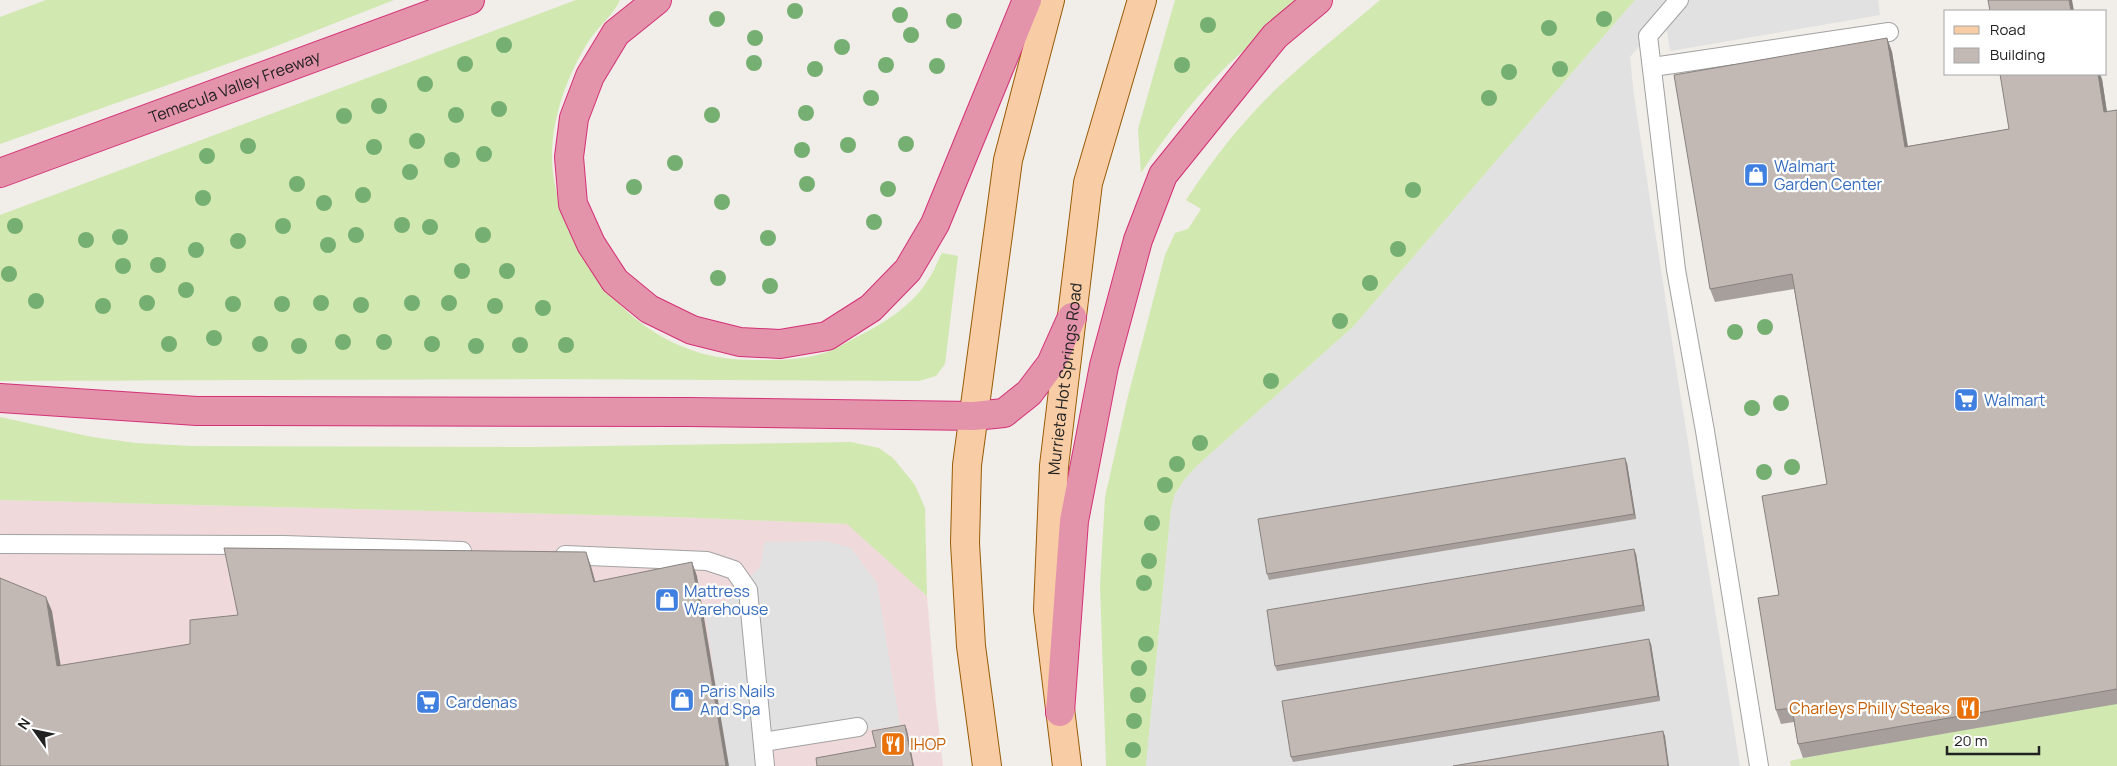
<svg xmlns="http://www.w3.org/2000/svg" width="2117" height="766" viewBox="0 0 2117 766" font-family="Manrope,sans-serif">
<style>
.commercial{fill:#f0d9da}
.grass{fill:#d1e8b1}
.parking{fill:#e1e1e1}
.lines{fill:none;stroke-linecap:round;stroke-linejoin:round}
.lane-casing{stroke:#a2a2a2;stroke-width:20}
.primary-casing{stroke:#985b07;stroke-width:30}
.highway-casing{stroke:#d43077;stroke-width:30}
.lane{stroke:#fff;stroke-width:18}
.primary{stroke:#f8cda6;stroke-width:28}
.highway{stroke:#e494aa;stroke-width:28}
.tree{fill:#76af72}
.wall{fill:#a79f9c}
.shaded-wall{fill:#88827f}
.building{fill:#c2b9b5;stroke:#88827f}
.labels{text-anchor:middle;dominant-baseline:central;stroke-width:4.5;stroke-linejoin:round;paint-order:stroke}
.street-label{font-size:16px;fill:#212121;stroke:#fff}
.shop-label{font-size:16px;fill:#366cbe;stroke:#fff;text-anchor:start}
.food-label{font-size:16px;fill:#c56008;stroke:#fff;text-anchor:end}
</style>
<rect width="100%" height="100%" fill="#f1ede8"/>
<polygon class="commercial" points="0,500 673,517 848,524 927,596 936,704 943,766 0,766"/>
<g class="grass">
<polygon points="46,0 394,0 261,52 0,144 0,17"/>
<path d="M576,0H620C613,15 600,25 590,39C568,73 551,118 552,159C552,180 559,202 566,222C588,284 646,343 713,356C730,360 748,360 765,360C783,360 804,359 821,354C833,351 845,343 855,338C883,324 911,307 928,280C934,272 937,262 942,253L958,256L945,364L936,376L919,381L551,379L0,381V215Z"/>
<path d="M1175,0H1306C1282,20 1256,39 1232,61C1197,94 1167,133 1141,173L1138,129Z"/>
<path d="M1380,0H1635L1353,327L1198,465L1185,479L1175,494L1171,509L1146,766H1106L1100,585L1105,497L1128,396L1165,255L1175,233L1188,229L1201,209L1186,200C1212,160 1241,123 1275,90C1309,58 1345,30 1380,0Z"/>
<polygon points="0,417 92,437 136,443 191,446 536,447 851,442 879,448 893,458 915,485 925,508 927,596 847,524 673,517 0,500"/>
<polygon points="2117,703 2117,766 1791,766 1790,761 1803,758"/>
</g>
<g class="parking">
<polygon points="1635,0 1878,0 1880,15 1670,51 1665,17 1630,57 1634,96 1678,380 1740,766 1146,766 1171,509 1175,494 1185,479 1198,465 1353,327"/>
<polygon points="827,541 851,548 877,583 900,725 769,745 771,766 728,766 704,607 726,604 761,565 764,542"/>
</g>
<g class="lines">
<defs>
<g id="lane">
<polyline points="1679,0 1648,36 1676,270 1705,431 1759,766"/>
<polyline points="1653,67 1889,32"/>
<polyline points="0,544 284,545 462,551"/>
<polyline points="565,555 707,561 734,570 748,590 765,766"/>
<polyline points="763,742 858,727"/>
</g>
<g id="primary">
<polyline points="987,766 971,646 965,543 967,465 1008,160 1050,0"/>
<path id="s1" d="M1067,766L1048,610L1054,466L1088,183L1142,0"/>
</g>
<g id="highway">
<polyline points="657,0 616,33 590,76 574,118 569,157 573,204 591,244 615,281 649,309 692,330 740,342 780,344 827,336 871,308 908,270 935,224 1027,0"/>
<path id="s2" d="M0,173L470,0"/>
<polyline points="0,398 197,411 688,412 974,416 1004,413 1029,393 1051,364 1072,317"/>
<polyline points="1060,712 1074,521 1104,366 1138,240 1163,175 1275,36 1318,0"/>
</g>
</defs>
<use href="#lane" class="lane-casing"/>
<use href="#primary" class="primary-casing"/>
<use href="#highway" class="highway-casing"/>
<use href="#lane" class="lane"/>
<use href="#primary" class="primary"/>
<use href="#highway" class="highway"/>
</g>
<g class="tree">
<circle cx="795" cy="11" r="8"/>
<circle cx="900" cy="15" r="8"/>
<circle cx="717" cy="19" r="8"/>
<circle cx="1604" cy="19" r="8"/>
<circle cx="954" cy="21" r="8"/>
<circle cx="1208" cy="25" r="8"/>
<circle cx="1549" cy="28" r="8"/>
<circle cx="911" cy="35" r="8"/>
<circle cx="755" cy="38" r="8"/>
<circle cx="504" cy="45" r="8"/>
<circle cx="842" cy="47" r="8"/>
<circle cx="754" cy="63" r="8"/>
<circle cx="465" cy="64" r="8"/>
<circle cx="886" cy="65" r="8"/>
<circle cx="1182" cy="65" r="8"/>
<circle cx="937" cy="66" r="8"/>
<circle cx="815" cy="69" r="8"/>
<circle cx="1560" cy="69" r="8"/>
<circle cx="1509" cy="72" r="8"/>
<circle cx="425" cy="84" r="8"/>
<circle cx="871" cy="98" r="8"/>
<circle cx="1489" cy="98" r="8"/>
<circle cx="379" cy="106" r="8"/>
<circle cx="499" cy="109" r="8"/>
<circle cx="806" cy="113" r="8"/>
<circle cx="456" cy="115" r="8"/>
<circle cx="712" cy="115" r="8"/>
<circle cx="344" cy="116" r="8"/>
<circle cx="417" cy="141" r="8"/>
<circle cx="906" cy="144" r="8"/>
<circle cx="848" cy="145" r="8"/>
<circle cx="248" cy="146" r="8"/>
<circle cx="374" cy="147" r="8"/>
<circle cx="802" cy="150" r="8"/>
<circle cx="484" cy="154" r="8"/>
<circle cx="207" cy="156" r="8"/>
<circle cx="452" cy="160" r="8"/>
<circle cx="675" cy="163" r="8"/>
<circle cx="410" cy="172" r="8"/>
<circle cx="297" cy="184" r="8"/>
<circle cx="807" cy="184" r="8"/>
<circle cx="634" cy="187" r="8"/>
<circle cx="888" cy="189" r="8"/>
<circle cx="1413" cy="190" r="8"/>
<circle cx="363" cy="195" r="8"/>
<circle cx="203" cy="198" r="8"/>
<circle cx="722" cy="202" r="8"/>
<circle cx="324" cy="203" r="8"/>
<circle cx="874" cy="222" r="8"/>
<circle cx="402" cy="225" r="8"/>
<circle cx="15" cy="226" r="8"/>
<circle cx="283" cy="226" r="8"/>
<circle cx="430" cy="227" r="8"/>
<circle cx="356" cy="235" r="8"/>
<circle cx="483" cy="235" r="8"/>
<circle cx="120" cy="237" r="8"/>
<circle cx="768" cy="238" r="8"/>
<circle cx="86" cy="240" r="8"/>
<circle cx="238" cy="241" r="8"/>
<circle cx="328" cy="245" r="8"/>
<circle cx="1398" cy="249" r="8"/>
<circle cx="196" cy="250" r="8"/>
<circle cx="158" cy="265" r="8"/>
<circle cx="123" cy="266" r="8"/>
<circle cx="462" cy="271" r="8"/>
<circle cx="507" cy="271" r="8"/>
<circle cx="9" cy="274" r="8"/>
<circle cx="718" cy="278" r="8"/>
<circle cx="1370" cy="283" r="8"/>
<circle cx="770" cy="286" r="8"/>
<circle cx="186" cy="290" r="8"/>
<circle cx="36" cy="301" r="8"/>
<circle cx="147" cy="303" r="8"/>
<circle cx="321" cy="303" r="8"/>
<circle cx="412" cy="303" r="8"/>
<circle cx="449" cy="303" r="8"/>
<circle cx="233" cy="304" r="8"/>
<circle cx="282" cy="304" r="8"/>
<circle cx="361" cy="305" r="8"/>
<circle cx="103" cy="306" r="8"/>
<circle cx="495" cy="306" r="8"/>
<circle cx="543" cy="308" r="8"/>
<circle cx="1340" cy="321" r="8"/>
<circle cx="1765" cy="327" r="8"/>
<circle cx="1735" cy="332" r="8"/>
<circle cx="214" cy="338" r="8"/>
<circle cx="343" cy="342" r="8"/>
<circle cx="384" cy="342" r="8"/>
<circle cx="169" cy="344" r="8"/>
<circle cx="260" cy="344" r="8"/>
<circle cx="432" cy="344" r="8"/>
<circle cx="520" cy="345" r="8"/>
<circle cx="566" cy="345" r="8"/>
<circle cx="299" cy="346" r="8"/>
<circle cx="476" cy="346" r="8"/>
<circle cx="1271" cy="381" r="8"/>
<circle cx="1781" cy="403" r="8"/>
<circle cx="1752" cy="408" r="8"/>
<circle cx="1200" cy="443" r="8"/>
<circle cx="1177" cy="464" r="8"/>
<circle cx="1792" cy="467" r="8"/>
<circle cx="1764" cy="472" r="8"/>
<circle cx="1165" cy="485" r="8"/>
<circle cx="1152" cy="523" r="8"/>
<circle cx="1149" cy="561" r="8"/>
<circle cx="1144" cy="583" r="8"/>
<circle cx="1146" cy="644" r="8"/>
<circle cx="1139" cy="668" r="8"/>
<circle cx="1138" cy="695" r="8"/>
<circle cx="1134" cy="721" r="8"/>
<circle cx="1133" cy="750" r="8"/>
</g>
<g class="wall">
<polygon points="1887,38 1892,52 1908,146 2009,129 2102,79 2107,112 2117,110 2117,704 1803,758 1798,744 1794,722 1781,724 1776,710 1779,595 1827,484 1794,289 1715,302 1710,289"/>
<polygon points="1627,463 1636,519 1269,580 1267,574"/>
<polygon points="1636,554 1645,611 1277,671 1275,666"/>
<polygon points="1651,644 1660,701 1293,762 1291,757"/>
</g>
<g class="shaded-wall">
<polygon points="2069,0 2072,0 2074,11 2071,11"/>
<polygon points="1887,38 1892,52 1910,161 1905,147"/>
<polygon points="2098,74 2100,74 2102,79 2109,126 2104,112"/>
<polygon points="1625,458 1627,463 1636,519 1634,514"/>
<polygon points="1634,549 1636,554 1645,611 1643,605"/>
<polygon points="586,552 591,566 599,595 594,582"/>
<polygon points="692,562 697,576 729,766 726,766"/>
<polygon points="46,597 52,611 63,680 57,666"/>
<polygon points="1649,639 1651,644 1660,701 1658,696"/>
<polygon points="905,725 907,730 914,766 913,766"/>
<polygon points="1663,731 1665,736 1669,766 1668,766"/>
</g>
<g class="building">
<polygon points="1988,0 2069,0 2071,11 1990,11"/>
<polygon points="1887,38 1905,147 2009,129 2000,74 2098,74 2104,112 2117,110 2117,689 1798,744 1792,708 1776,710 1758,598 1779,595 1762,496 1827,484 1792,274 1710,289 1674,75"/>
<polygon points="1625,458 1634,514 1267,574 1258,519"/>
<polygon points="224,548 586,552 594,582 692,562 726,766 0,766 0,578 46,597 57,666 190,644 190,620 238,615"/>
<polygon points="1634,549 1643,605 1275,666 1267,610"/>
<polygon points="1649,639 1658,696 1291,757 1282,701"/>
<polygon points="905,725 913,766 817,766 816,758 876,747 872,731"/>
<polygon points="1663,731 1668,766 1453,766"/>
</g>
<defs>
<symbol id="shop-square" viewBox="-11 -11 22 22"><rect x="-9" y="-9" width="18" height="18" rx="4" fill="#3f7fe0" stroke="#fff"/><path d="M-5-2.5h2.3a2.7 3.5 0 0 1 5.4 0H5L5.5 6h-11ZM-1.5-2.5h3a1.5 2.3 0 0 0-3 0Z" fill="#fff"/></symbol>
<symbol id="supermarket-square" viewBox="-11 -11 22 22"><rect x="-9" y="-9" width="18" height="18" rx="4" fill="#3f7fe0" stroke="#fff"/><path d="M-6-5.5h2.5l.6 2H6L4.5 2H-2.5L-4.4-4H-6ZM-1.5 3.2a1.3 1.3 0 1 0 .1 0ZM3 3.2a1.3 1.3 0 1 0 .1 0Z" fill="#fff"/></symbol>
<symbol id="restaurant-square" viewBox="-11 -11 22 22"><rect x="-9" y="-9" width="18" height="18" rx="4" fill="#e8710a" stroke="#fff"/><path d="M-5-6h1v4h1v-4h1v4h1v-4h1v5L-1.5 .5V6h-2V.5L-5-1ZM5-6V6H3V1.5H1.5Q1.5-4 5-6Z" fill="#fff"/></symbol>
</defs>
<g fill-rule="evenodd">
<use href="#shop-square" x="1742" y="161" width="28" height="28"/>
<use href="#supermarket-square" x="1952" y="386" width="28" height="28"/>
<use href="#shop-square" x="653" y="586" width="28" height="28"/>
<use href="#shop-square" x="668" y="686" width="28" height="28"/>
<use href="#supermarket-square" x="414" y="688" width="28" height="28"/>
<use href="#restaurant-square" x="1954" y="694" width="28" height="28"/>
<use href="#restaurant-square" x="879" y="730" width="28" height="28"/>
</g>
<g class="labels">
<g class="street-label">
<text stroke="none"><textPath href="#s2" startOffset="250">Temecula Valley Freeway</textPath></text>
<text stroke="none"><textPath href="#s1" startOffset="389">Murrieta Hot Springs Road</textPath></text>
</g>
<g class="shop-label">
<text x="1774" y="166">Walmart<tspan x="1774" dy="18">Garden Center</tspan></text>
<text x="1984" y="400">Walmart</text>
<text x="684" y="591">Mattress<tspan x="684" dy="18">Warehouse</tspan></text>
<text x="700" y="691">Paris Nails<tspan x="700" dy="18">And Spa</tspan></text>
<text x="446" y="702">Cardenas</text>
</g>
<g class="food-label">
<text x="1950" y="708">Charleys Philly Steaks</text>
<text x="910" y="744" text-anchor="start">IHOP</text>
</g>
</g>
<rect x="1944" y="10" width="162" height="65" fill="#ffffff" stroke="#a6a6a6"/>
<rect x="1954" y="26" width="25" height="8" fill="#f8cda6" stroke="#a6a6a6"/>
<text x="1990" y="35" font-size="15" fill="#212121">Road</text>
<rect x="1954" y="48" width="25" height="15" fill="#c2b9b5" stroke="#a6a6a6"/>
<text x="1990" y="60" font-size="15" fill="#212121">Building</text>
<g transform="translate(35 731) rotate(303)" stroke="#ffffff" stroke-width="4" paint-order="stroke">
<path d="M0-4L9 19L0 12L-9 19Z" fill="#212121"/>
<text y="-8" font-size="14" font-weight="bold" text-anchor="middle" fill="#212121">N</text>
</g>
<path d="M1947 746v8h92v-8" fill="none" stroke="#212121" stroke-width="2.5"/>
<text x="1954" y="746" font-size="15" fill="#212121" stroke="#ffffff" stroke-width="4" paint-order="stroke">20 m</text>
</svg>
